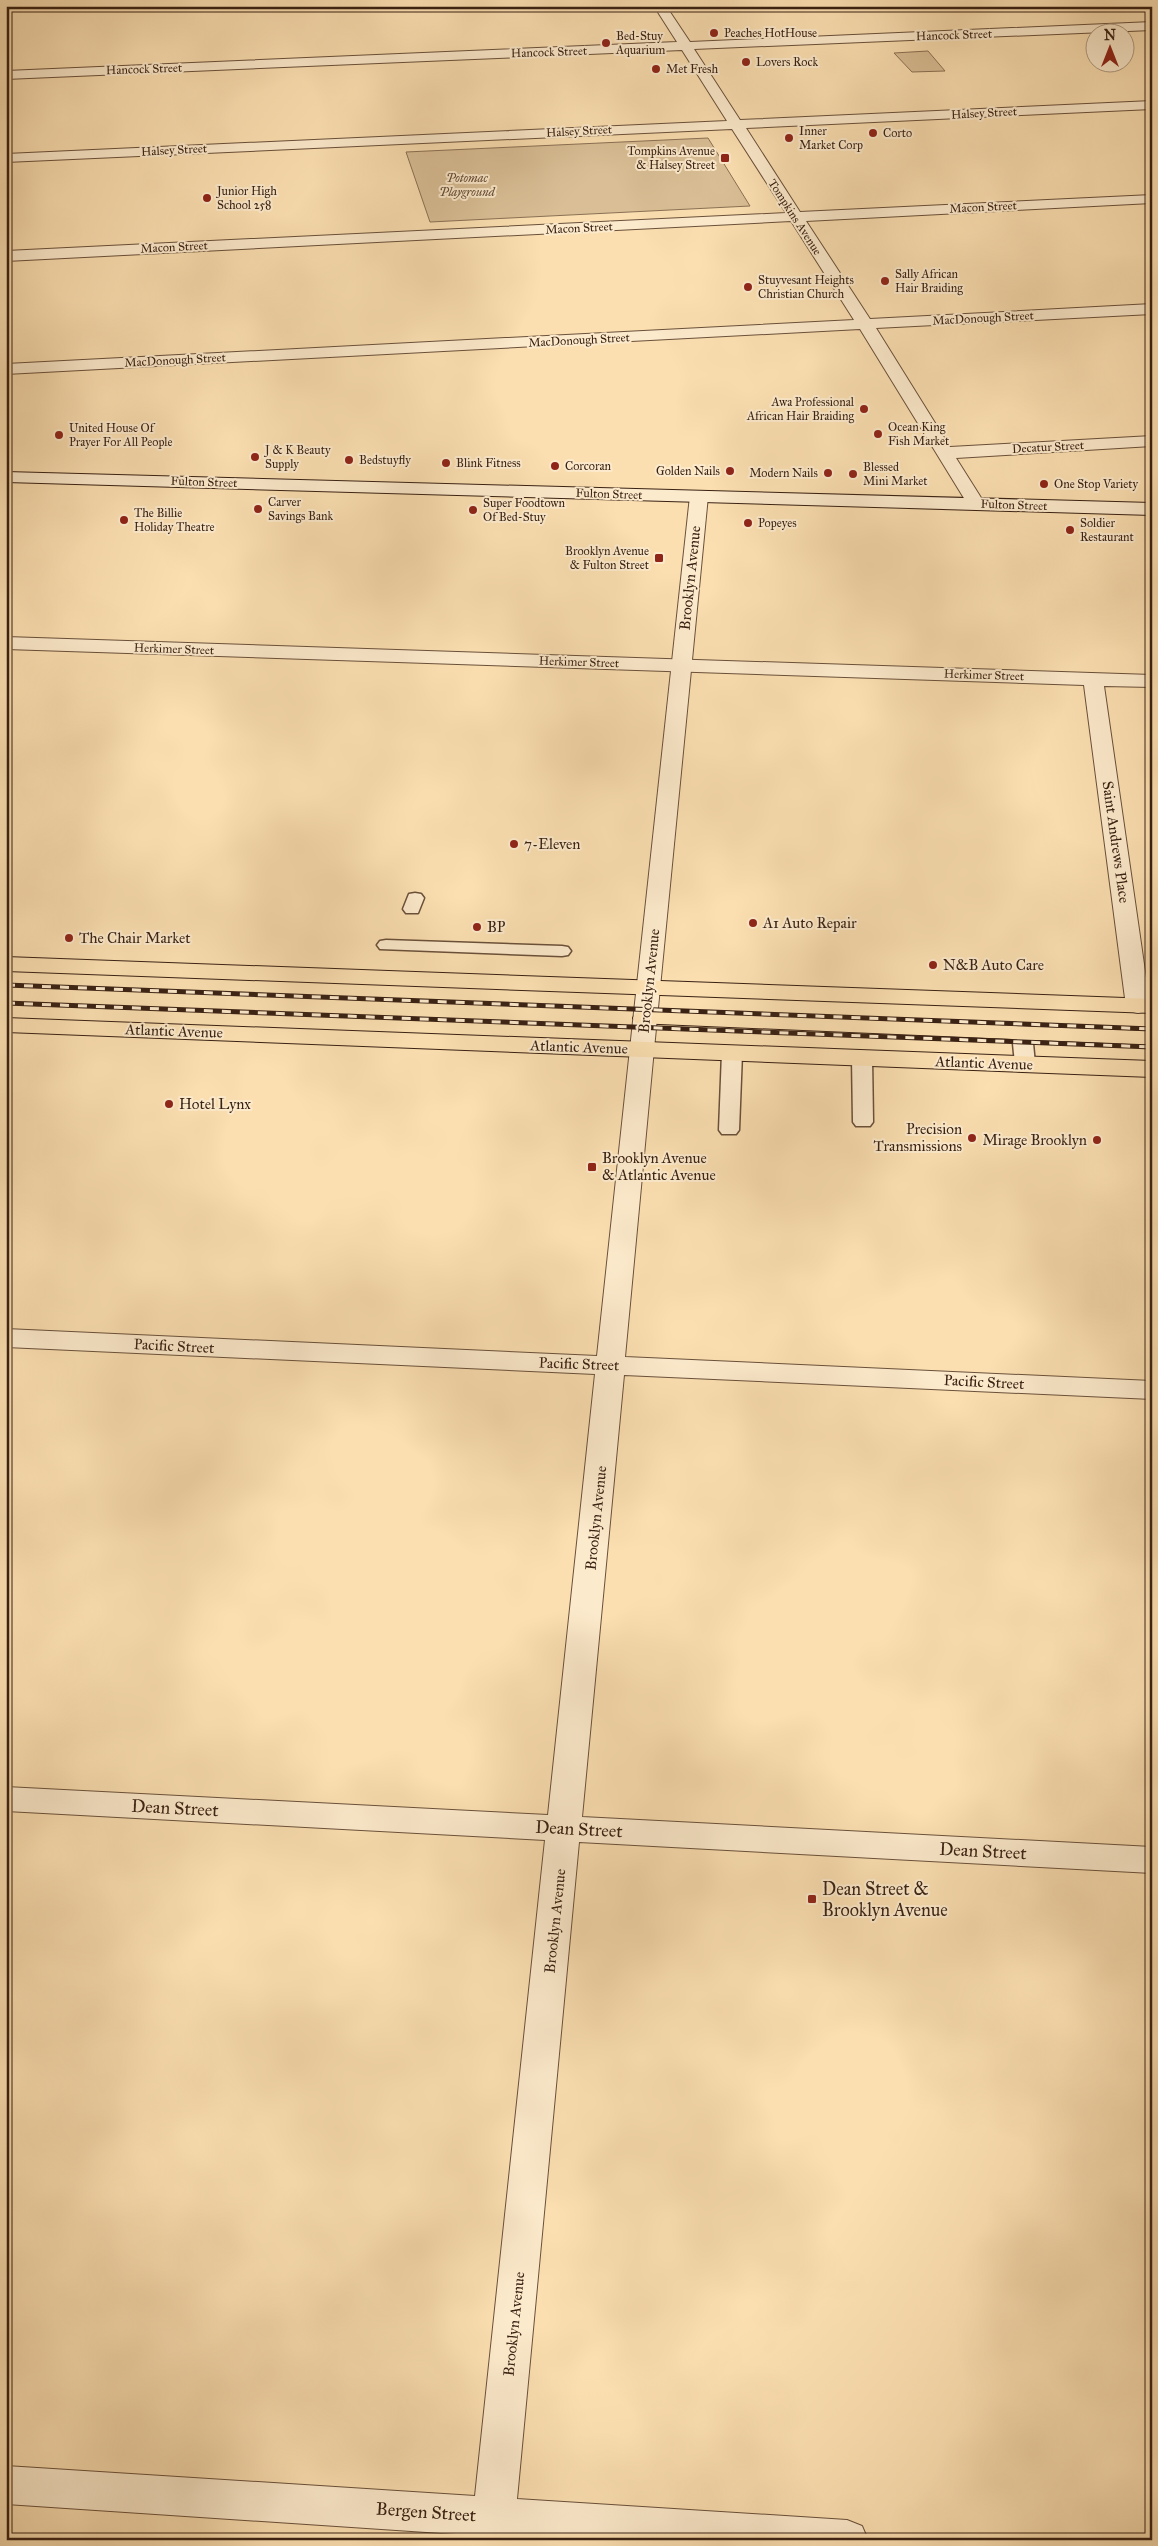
<svg xmlns="http://www.w3.org/2000/svg" width="1158" height="2546" viewBox="0 0 1158 2546" font-family="'IM FELL Great Primer',serif">
<style>
.green{fill:#dabf96;stroke:#8a7054}
.lines{fill:none;stroke-linecap:round;stroke-linejoin:round}
.service-casing{stroke:#6a503a;stroke-width:3}
.minor-casing{stroke:#6a503a;stroke-width:2}
.tertiary-casing{stroke:#6a503a;stroke-width:2}
.secondary-casing{stroke:#392113;stroke-width:2}
.primary-casing{stroke:#392113;stroke-width:2}
.service{fill:#fceacc;fill-rule:evenodd}
.minor{fill:#fceacc;fill-rule:evenodd}
.tertiary{fill:#fceacc;fill-rule:evenodd}
.secondary{fill:#fceacc;fill-rule:evenodd}
.primary{fill:#fbdfb1;fill-rule:evenodd}
.rail-casing{stroke:#392113;stroke-width:5}
.rail{stroke:#fceacc;stroke-width:3;stroke-dasharray:9;stroke-linecap:butt}
.poi-dot{fill:#8f2418;stroke:#fceacc;stroke-width:2}
.labels{text-anchor:middle;dominant-baseline:central;stroke-width:4;stroke-linejoin:round;paint-order:stroke}
.far-poi-label{font-size:12px;fill:#392113;stroke:#fceacc;text-anchor:start}
.far-street-label{font-size:12px;fill:#392113;stroke:#fceacc}
.far-park-label{font-size:12px;font-style:italic;fill:#614834;stroke:#fceacc}
.street-label{font-size:15px;fill:#392113;stroke:#fceacc}
.poi-label{font-size:15px;fill:#392113;stroke:#fceacc;text-anchor:start}
.near-street-label{font-size:18px;fill:#392113;stroke:#fceacc}
.near-poi-label{font-size:18px;fill:#392113;stroke:#fceacc;text-anchor:start}
</style>
<rect width="100%" height="100%" fill="#fbdfb1"/>
<filter id="stains"><feTurbulence type="fractalNoise" baseFrequency=".004" numOctaves="4"/><feColorMatrix values="0 0 0 0 .2 0 0 0 0 .09 0 0 0 0 .02 0 0 0 .5 -.17"/></filter>
<radialGradient id="worn" r=".72"><stop offset=".6" stop-color="#630" stop-opacity="0"/><stop offset="1" stop-color="#630" stop-opacity=".3"/></radialGradient>
<g class="green">
<polygon points="928,51 945,71 912,72 894,53"/>
<polygon points="708,138 750,206 430,222 406,152"/>
</g>
<g class="lines">
<defs>
<g id="service">
<polygon points="415,893 421,894 424,898 418,913 406,913 403,909 409,894"/>
<polygon points="386,940 562,946 568,947 571,951 568,955 562,956 380,949 377,945 380,941"/>
<polygon points="1022,1027 1029,1029 1032,1033 1035,1064 1032,1068 1018,1068 1015,1064 1012,1033 1015,1029"/>
<polygon points="732,1047 739,1049 742,1053 739,1130 736,1134 722,1134 719,1130 722,1053 725,1049"/>
<polygon points="862,1052 869,1054 872,1058 873,1122 870,1126 856,1126 853,1122 852,1058 855,1054"/>
</g>
<g id="minor">
<polygon points="654,6 666,6 690,42 1152,22 1152,30 694,49 740,120 1152,101 1152,109 746,128 800,212 1152,195 1152,203 806,221 870,319 1152,304 1152,314 876,328 950,447 1152,436 1152,446 956,458 985,504 982,508 970,508 860,329 6,374 6,364 854,320 791,221 6,261 6,251 786,213 732,129 6,162 6,154 727,121 682,50 6,79 6,71 677,42"/>
<polygon points="6,637 1152,675 1152,687 1104,686 1150,1006 1147,1011 1138,1013 1129,1011 1126,1006 1084,685 6,649"/>
<polygon points="642,1042 651,1044 654,1049 625,1357 1152,1381 1152,1399 624,1375 582,1817 1152,1847 1152,1873 579,1842 517,2499 847,2520 862,2526 868,2540 514,2538 513,2540 471,2540 471,2535 6,2504 6,2466 475,2496 545,1840 6,1811 6,1787 548,1815 595,1374 6,1347 6,1329 597,1356 630,1049 633,1044"/>
</g>
<polygon id="tertiary" points="699,491 705,492 708,496 654,1049 651,1054 642,1056 633,1054 630,1049 690,496 693,492"/>
<polygon id="secondary" points="6,472 1152,503 1152,515 6,482"/>
<g id="primary">
<polygon points="6,957 1152,999 1152,1013 6,971"/>
<polygon points="645,1011 1152,1031 1152,1045 636,1023 633,1018 636,1013"/>
<polygon points="6,1018 1152,1061 1152,1077 6,1032"/>
</g>
</defs>
<use href="#service" class="service-casing"/>
<use href="#minor" class="minor-casing"/>
<use href="#tertiary" class="tertiary-casing"/>
<use href="#secondary" class="secondary-casing"/>
<use href="#primary" class="primary-casing"/>
<use href="#service" class="service"/>
<use href="#minor" class="minor"/>
<use href="#tertiary" class="tertiary"/>
<use href="#secondary" class="secondary"/>
<use href="#primary" class="primary"/>
<defs>
<g id="rail">
<polyline points="6,985 1152,1029"/>
<polyline points="6,1003 1152,1047"/>
</g>
</defs>
<use href="#rail" class="rail-casing"/>
<use href="#rail" class="rail"/>
</g>
<g class="poi-dot">
<circle cx="714" cy="33" r="5"/>
<circle cx="606" cy="43" r="5"/>
<circle cx="746" cy="62" r="5"/>
<circle cx="656" cy="69" r="5"/>
<circle cx="873" cy="133" r="5"/>
<circle cx="789" cy="138" r="5"/>
<rect x="720" y="153" width="10" height="10" rx="2.5"/>
<circle cx="207" cy="198" r="5"/>
<circle cx="885" cy="281" r="5"/>
<circle cx="748" cy="287" r="5"/>
<circle cx="864" cy="409" r="5"/>
<circle cx="878" cy="434" r="5"/>
<circle cx="59" cy="435" r="5"/>
<circle cx="255" cy="457" r="5"/>
<circle cx="349" cy="460" r="5"/>
<circle cx="446" cy="463" r="5"/>
<circle cx="555" cy="466" r="5"/>
<circle cx="730" cy="471" r="5"/>
<circle cx="828" cy="473" r="5"/>
<circle cx="853" cy="474" r="5"/>
<circle cx="1044" cy="484" r="5"/>
<circle cx="258" cy="509" r="5"/>
<circle cx="473" cy="510" r="5"/>
<circle cx="124" cy="520" r="5"/>
<circle cx="748" cy="523" r="5"/>
<circle cx="1070" cy="530" r="5"/>
<rect x="654" y="553" width="10" height="10" rx="2.5"/>
<circle cx="514" cy="844" r="5"/>
<circle cx="753" cy="923" r="5"/>
<circle cx="477" cy="927" r="5"/>
<circle cx="69" cy="938" r="5"/>
<circle cx="933" cy="965" r="5"/>
<circle cx="169" cy="1104" r="5"/>
<circle cx="972" cy="1138" r="5"/>
<circle cx="1097" cy="1140" r="5"/>
<rect x="587" y="1162" width="10" height="10" rx="2.5"/>
<rect x="807" y="1894" width="10" height="10" rx="2.5"/>
</g>
<g class="labels">
<g class="far-poi-label">
<text x="724" y="33">Peaches HotHouse</text>
<text x="616" y="36">Bed-Stuy<tspan x="616" dy="14">Aquarium</tspan></text>
<text x="756" y="62">Lovers Rock</text>
<text x="666" y="69">Met Fresh</text>
<text x="799" y="131">Inner<tspan x="799" dy="14">Market Corp</tspan></text>
<text x="883" y="133">Corto</text>
<text x="715" y="151" text-anchor="end">Tompkins Avenue<tspan x="715" dy="14">&amp; Halsey Street</tspan></text>
<text x="217" y="191">Junior High<tspan x="217" dy="14">School 258</tspan></text>
<text x="895" y="274">Sally African<tspan x="895" dy="14">Hair Braiding</tspan></text>
<text x="758" y="280">Stuyvesant Heights<tspan x="758" dy="14">Christian Church</tspan></text>
<text x="854" y="402" text-anchor="end">Awa Professional<tspan x="854" dy="14">African Hair Braiding</tspan></text>
<text x="888" y="427">Ocean King<tspan x="888" dy="14">Fish Market</tspan></text>
<text x="69" y="428">United House Of<tspan x="69" dy="14">Prayer For All People</tspan></text>
<text x="265" y="450">J &amp; K Beauty<tspan x="265" dy="14">Supply</tspan></text>
<text x="359" y="460">Bedstuyfly</text>
<text x="456" y="463">Blink Fitness</text>
<text x="565" y="466">Corcoran</text>
<text x="863" y="467">Blessed<tspan x="863" dy="14">Mini Market</tspan></text>
<text x="720" y="471" text-anchor="end">Golden Nails</text>
<text x="818" y="473" text-anchor="end">Modern Nails</text>
<text x="1054" y="484">One Stop Variety</text>
<text x="268" y="502">Carver<tspan x="268" dy="14">Savings Bank</tspan></text>
<text x="483" y="503">Super Foodtown<tspan x="483" dy="14">Of Bed-Stuy</tspan></text>
<text x="134" y="513">The Billie<tspan x="134" dy="14">Holiday Theatre</tspan></text>
<text x="758" y="523">Popeyes</text>
<text x="1080" y="523">Soldier<tspan x="1080" dy="14">Restaurant</tspan></text>
<text x="649" y="551" text-anchor="end">Brooklyn Avenue<tspan x="649" dy="14">&amp; Fulton Street</tspan></text>
</g>
<g class="far-street-label">
<text transform="translate(954 35) rotate(-2)">Hancock Street</text>
<text transform="translate(549 52) rotate(-2)">Hancock Street</text>
<text transform="translate(144 69) rotate(-2)">Hancock Street</text>
<text transform="translate(984 113) rotate(-3)">Halsey Street</text>
<text transform="translate(579 131) rotate(-3)">Halsey Street</text>
<text transform="translate(174 150) rotate(-3)">Halsey Street</text>
<text transform="translate(983 207) rotate(-3)">Macon Street</text>
<text transform="translate(795 217) rotate(57)">Tompkins Avenue</text>
<text transform="translate(579 228) rotate(-3)">Macon Street</text>
<text transform="translate(174 247) rotate(-3)">Macon Street</text>
<text transform="translate(983 318) rotate(-3)">MacDonough Street</text>
<text transform="translate(579 340) rotate(-3)">MacDonough Street</text>
<text transform="translate(175 360) rotate(-3)">MacDonough Street</text>
<text transform="translate(1048 447) rotate(-3)">Decatur Street</text>
<text transform="translate(204 482) rotate(2)">Fulton Street</text>
<text transform="translate(609 494) rotate(2)">Fulton Street</text>
<text transform="translate(1014 505) rotate(2)">Fulton Street</text>
<text transform="translate(174 649) rotate(2)">Herkimer Street</text>
<text transform="translate(579 662) rotate(2)">Herkimer Street</text>
<text transform="translate(984 675) rotate(2)">Herkimer Street</text>
</g>
<g class="far-park-label">
<text x="467" y="178">Potomac<tspan x="467" dy="14">Playground</tspan></text>
</g>
<g class="street-label">
<text transform="translate(690 578) rotate(-84)">Brooklyn Avenue</text>
<text transform="translate(1116 842) rotate(82)">Saint Andrews Place</text>
<text transform="translate(649 981) rotate(-84)">Brooklyn Avenue</text>
<text transform="translate(174 1031) rotate(2)">Atlantic Avenue</text>
<text transform="translate(579 1047) rotate(2)">Atlantic Avenue</text>
<text transform="translate(984 1063) rotate(2)">Atlantic Avenue</text>
<text transform="translate(174 1346) rotate(3)">Pacific Street</text>
<text transform="translate(579 1364) rotate(2)">Pacific Street</text>
<text transform="translate(984 1382) rotate(3)">Pacific Street</text>
<text transform="translate(596 1518) rotate(-84)">Brooklyn Avenue</text>
<text transform="translate(555 1921) rotate(-84)">Brooklyn Avenue</text>
<text transform="translate(514 2324) rotate(-84)">Brooklyn Avenue</text>
</g>
<g class="poi-label">
<text x="524" y="844">7-Eleven</text>
<text x="763" y="923">A1 Auto Repair</text>
<text x="487" y="927">BP</text>
<text x="79" y="938">The Chair Market</text>
<text x="943" y="965">N&amp;B Auto Care</text>
<text x="179" y="1104">Hotel Lynx</text>
<text x="962" y="1129" text-anchor="end">Precision<tspan x="962" dy="17">Transmissions</tspan></text>
<text x="1087" y="1140" text-anchor="end">Mirage Brooklyn</text>
<text x="602" y="1158">Brooklyn Avenue<tspan x="602" dy="17">&amp; Atlantic Avenue</tspan></text>
</g>
<g class="near-street-label">
<text transform="translate(175 1808) rotate(3)">Dean Street</text>
<text transform="translate(579 1829) rotate(3)">Dean Street</text>
<text transform="translate(983 1851) rotate(3)">Dean Street</text>
<text transform="translate(426 2512) rotate(4)">Bergen Street</text>
</g>
<g class="near-poi-label">
<text x="822" y="1889">Dean Street &amp;<tspan x="822" dy="21">Brooklyn Avenue</tspan></text>
</g>
</g>
<rect width="1158" height="2546" fill="none" stroke="#fbdfb1" stroke-width="25"/>
<rect x="8" y="8" width="1143" height="2531" fill="none" stroke="#392113" stroke-width="2.5"/>
<rect x="12" y="12" width="1133" height="2521" fill="none" stroke="#392113"/>
<g transform="translate(1110 48)"><circle r="24" fill="#fceacc" stroke="#ae9a82"/>
<path d="M0-4L9 19L0 12L-9 19Z" fill="#8f2418"/>
<text y="-8" font-size="14" font-weight="bold" text-anchor="middle" fill="#392113">N</text>
</g>
<rect width="100%" height="100%" filter="url(#stains)"/>
<rect width="100%" height="100%" fill="url(#worn)"/>
</svg>
